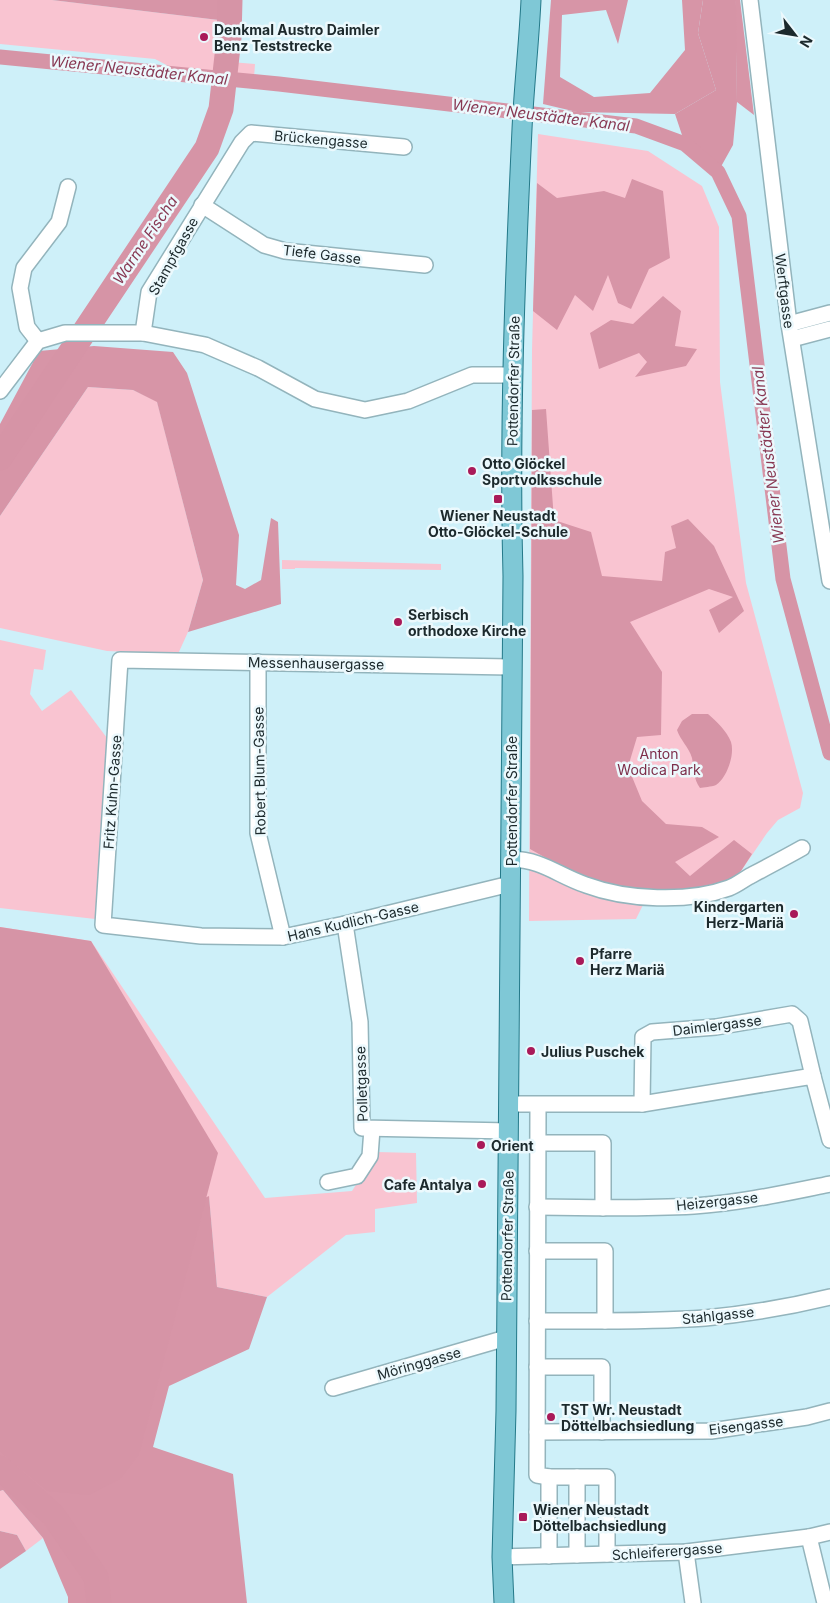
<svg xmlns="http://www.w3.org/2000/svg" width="830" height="1603" viewBox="0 0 830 1603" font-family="Inter,sans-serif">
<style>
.green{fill:#f9c4d1}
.forest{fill:#d795a7}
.water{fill:#d694a6}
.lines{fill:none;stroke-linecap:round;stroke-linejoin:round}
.canal{stroke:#d694a6;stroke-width:15}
.river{stroke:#d694a6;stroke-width:25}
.minor-casing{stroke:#93b4bc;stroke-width:18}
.major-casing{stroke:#247989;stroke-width:21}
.minor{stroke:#fff;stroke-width:15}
.major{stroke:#7fc8d6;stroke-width:19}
.poi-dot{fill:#a91a59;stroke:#ecf9fd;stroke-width:2}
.labels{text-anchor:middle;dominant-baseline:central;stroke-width:5;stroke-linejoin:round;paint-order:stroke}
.poi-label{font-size:14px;font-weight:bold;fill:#1c292c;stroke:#ecf9fd;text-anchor:start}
.street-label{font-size:14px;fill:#1c292c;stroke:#ecf9fd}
.park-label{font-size:14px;fill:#7d2e4a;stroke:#ecf9fd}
.water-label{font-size:15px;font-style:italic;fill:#883853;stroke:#ecf9fd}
</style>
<rect width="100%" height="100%" fill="#cef0f9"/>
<g class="green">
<polygon points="0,0 52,0 227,21 219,61 255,64 254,78 174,69 155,59 0,44"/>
<polygon points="538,134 648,151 702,186 719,227 720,382 746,583 803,793 800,808 778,820 767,833 741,871 649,893 636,919 529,921 532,350"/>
<polygon points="88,387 133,390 157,401 203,580 188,632 178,654 107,651 0,628 0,516"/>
<polygon points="282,560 441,564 441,570 295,568 295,569 282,569"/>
<polygon points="0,640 46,650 43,670 34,669 30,694 42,711 71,690 107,738 95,919 0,908"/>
<polygon points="0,927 91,941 265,1198 352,1191 377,1152 416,1153 417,1203 375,1209 375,1232 346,1235 267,1297 217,1287 209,1197 180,1209"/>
<polygon points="3,1490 43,1538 26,1551 17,1535 0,1531 0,1491"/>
</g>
<g class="forest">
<polygon points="52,0 224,0 227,21"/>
<polygon points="551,0 628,0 618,44 606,10 562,15 560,77 594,97 650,93 685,50 682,0 703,0 698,33 716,90 675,114 577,112 543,104"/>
<polygon points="735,0 740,0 754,115 737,102"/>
<polygon points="632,179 663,191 670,258 649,269 631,309 618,303 608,275 593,311 575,295 557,330 533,311 537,183 557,198 604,191 625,198"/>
<polygon points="663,296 681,311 675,346 697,349 686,366 635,377 647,362 639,353 599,369 590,333 611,320 633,324"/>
<polygon points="94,346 173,352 187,373 239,535 236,585 245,589 261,580 271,518 278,522 281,604 188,632 203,580 157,402 133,390 88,387 0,516 0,424 39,351"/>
<polygon points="546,409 554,520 591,532 602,576 662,581 665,552 676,548 671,526 688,519 714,546 744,611 719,633 709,610 733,597 709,589 630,622 662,672 661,735 637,737 628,767 642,801 666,824 702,827 719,837 675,862 690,876 734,840 752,854 741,871 726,884 685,893 629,890 580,877 530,849 532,410"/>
<polygon points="209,1196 217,1287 267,1297 249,1349 169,1386 153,1447 233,1474 247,1603 68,1603 68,1597 43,1538 3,1490 0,1491 0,1380 180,1209"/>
<polygon points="0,1531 17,1535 26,1551 0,1569"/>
</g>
<g class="water">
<polygon points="703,0 735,0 736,6 737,102 733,145 718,172 685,144 675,114 716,90 698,33"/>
<path d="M692,714H708C716,721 727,731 731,742C735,754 727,778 716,785C711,787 704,787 700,788C693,778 694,769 692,758C689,747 680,740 677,730L682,721Z"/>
<polygon points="0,927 91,941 218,1153 139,1454 120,1479 89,1495 48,1491 0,1451"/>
</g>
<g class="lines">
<polyline class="canal" points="0,57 279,84 636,126 685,144 718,172 739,216 783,579 830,753"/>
<g class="river">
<polyline points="0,458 207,148 221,109 229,38 230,0"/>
<polyline points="0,1468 53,1515 96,1577 99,1603"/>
</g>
<defs>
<g id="minor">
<polyline points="750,0 789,324 830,581"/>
<polyline points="202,205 264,245 285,251 425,265"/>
<polyline points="789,324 830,313"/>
<polyline points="143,333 205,345 258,368 315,399 365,410 408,401 472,375 513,375"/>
<polyline points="792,339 830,329"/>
<polyline points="38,341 27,327 20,288 24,268 59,222 68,187"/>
<polyline points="0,391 38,341 65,333 143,333 149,292 242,142 251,133 404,147"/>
<polyline points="258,662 258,833 283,937"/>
<path d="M511,859C543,860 557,875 586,885C626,900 688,903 729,888C737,885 744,879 752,875C769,866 786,857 802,848"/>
<polyline points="510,884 345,924 283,937 201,936 103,925 120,660 512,667"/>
<polyline points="345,924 360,1022 362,1128 509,1131"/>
<polyline points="509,1104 642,1104 813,1076 830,1140"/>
<polyline points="642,1104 643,1037 652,1032 716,1027 792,1014 800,1021 813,1076"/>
<polyline points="538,1105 537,1475 549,1477"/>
<polyline points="538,1143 603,1143 603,1208"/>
<polyline points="328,1182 357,1176 370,1156 372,1129"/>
<path d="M537,1207C589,1208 642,1209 694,1206C740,1203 785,1193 830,1184"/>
<polyline points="537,1251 605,1251 605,1321"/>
<path d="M537,1321C593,1321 650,1322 705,1318C747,1314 789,1307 830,1297"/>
<polyline points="537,1367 602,1367 602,1432"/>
<polyline points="333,1388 506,1338"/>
<polyline points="537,1432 711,1431 807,1417 830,1411"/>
<polyline points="577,1477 577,1555"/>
<polyline points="809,1537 825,1603"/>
<polyline points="686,1552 693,1603"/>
<polyline points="549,1556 549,1477 607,1477 607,1554"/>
<polyline points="502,1557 686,1552 809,1537 830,1532"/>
</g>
<path id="major" d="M504,1603L502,1557L506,1411L513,576C509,427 515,278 522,129C524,86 529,43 531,0"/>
</defs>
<use href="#minor" class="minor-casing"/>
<use href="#major" class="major-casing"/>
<use href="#minor" class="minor"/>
<use href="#major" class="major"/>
</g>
<g class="poi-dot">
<circle cx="204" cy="37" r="5"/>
<circle cx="472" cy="471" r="5"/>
<rect x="493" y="494" width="10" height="10" rx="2.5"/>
<circle cx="398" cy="622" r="5"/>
<circle cx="794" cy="914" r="5"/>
<circle cx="580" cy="961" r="5"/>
<circle cx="531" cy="1051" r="5"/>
<circle cx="481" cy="1145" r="5"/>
<circle cx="482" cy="1184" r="5"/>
<circle cx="551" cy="1417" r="5"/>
<rect x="518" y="1512" width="10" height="10" rx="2.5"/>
</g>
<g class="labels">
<g class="poi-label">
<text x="214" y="29">Denkmal Austro Daimler<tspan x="214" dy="16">Benz Teststrecke</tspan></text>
<text x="482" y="463">Otto Glöckel<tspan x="482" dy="16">Sportvolksschule</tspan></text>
<text x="498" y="515" text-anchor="middle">Wiener Neustadt<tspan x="498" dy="16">Otto-Glöckel-Schule</tspan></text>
<text x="408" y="614">Serbisch<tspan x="408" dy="16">orthodoxe Kirche</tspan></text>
<text x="784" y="906" text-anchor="end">Kindergarten<tspan x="784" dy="16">Herz-Mariä</tspan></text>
<text x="590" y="953">Pfarre<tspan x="590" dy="16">Herz Mariä</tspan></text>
<text x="541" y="1051">Julius Puschek</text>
<text x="491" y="1145">Orient</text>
<text x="472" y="1184" text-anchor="end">Cafe Antalya</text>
<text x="561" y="1409">TST Wr. Neustadt<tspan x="561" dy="16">Döttelbachsiedlung</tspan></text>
<text x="533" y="1509">Wiener Neustadt<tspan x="533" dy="16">Döttelbachsiedlung</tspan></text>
</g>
<g class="street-label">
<text transform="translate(321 139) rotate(5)">Brückengasse</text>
<text transform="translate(322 254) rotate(7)">Tiefe Gasse</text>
<text transform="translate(173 256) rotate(-61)">Stampfgasse</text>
<text transform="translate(785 291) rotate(83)">Werftgasse</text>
<text transform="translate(513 381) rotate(-89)">Pottendorfer Straße</text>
<text transform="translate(316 663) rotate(1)">Messenhausergasse</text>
<text transform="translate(259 771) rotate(-91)">Robert Blum-Gasse</text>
<text transform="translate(112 792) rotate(-86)">Fritz Kuhn-Gasse</text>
<text transform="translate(511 801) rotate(-90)">Pottendorfer Straße</text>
<text transform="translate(353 921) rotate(-13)">Hans Kudlich-Gasse</text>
<text transform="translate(717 1025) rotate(-7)">Daimlergasse</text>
<text transform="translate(361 1084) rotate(-92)">Polletgasse</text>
<text transform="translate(717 1201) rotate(-6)">Heizergasse</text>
<text transform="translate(507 1236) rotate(-89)">Pottendorfer Straße</text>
<text transform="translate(718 1315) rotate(-6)">Stahlgasse</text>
<text transform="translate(419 1363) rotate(-16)">Möringgasse</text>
<text transform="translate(746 1425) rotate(-7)">Eisengasse</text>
<text transform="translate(667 1551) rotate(-4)">Schleiferergasse</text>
</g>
<g class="park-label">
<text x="659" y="753">Anton<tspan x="659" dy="16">Wodica Park</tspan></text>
</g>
<g class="water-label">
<text transform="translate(139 70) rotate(6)">Wiener Neustädter Kanal</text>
<text transform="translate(541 115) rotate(7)">Wiener Neustädter Kanal</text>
<text transform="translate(145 240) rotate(-56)">Warme Fischa</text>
<text transform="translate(768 455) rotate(-97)">Wiener Neustädter Kanal</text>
</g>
</g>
<g transform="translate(795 35) rotate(121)" stroke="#ecf9fd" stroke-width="4" paint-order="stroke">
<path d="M0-4L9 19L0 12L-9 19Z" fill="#1c292c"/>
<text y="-8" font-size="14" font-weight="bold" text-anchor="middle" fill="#1c292c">N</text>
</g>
</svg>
